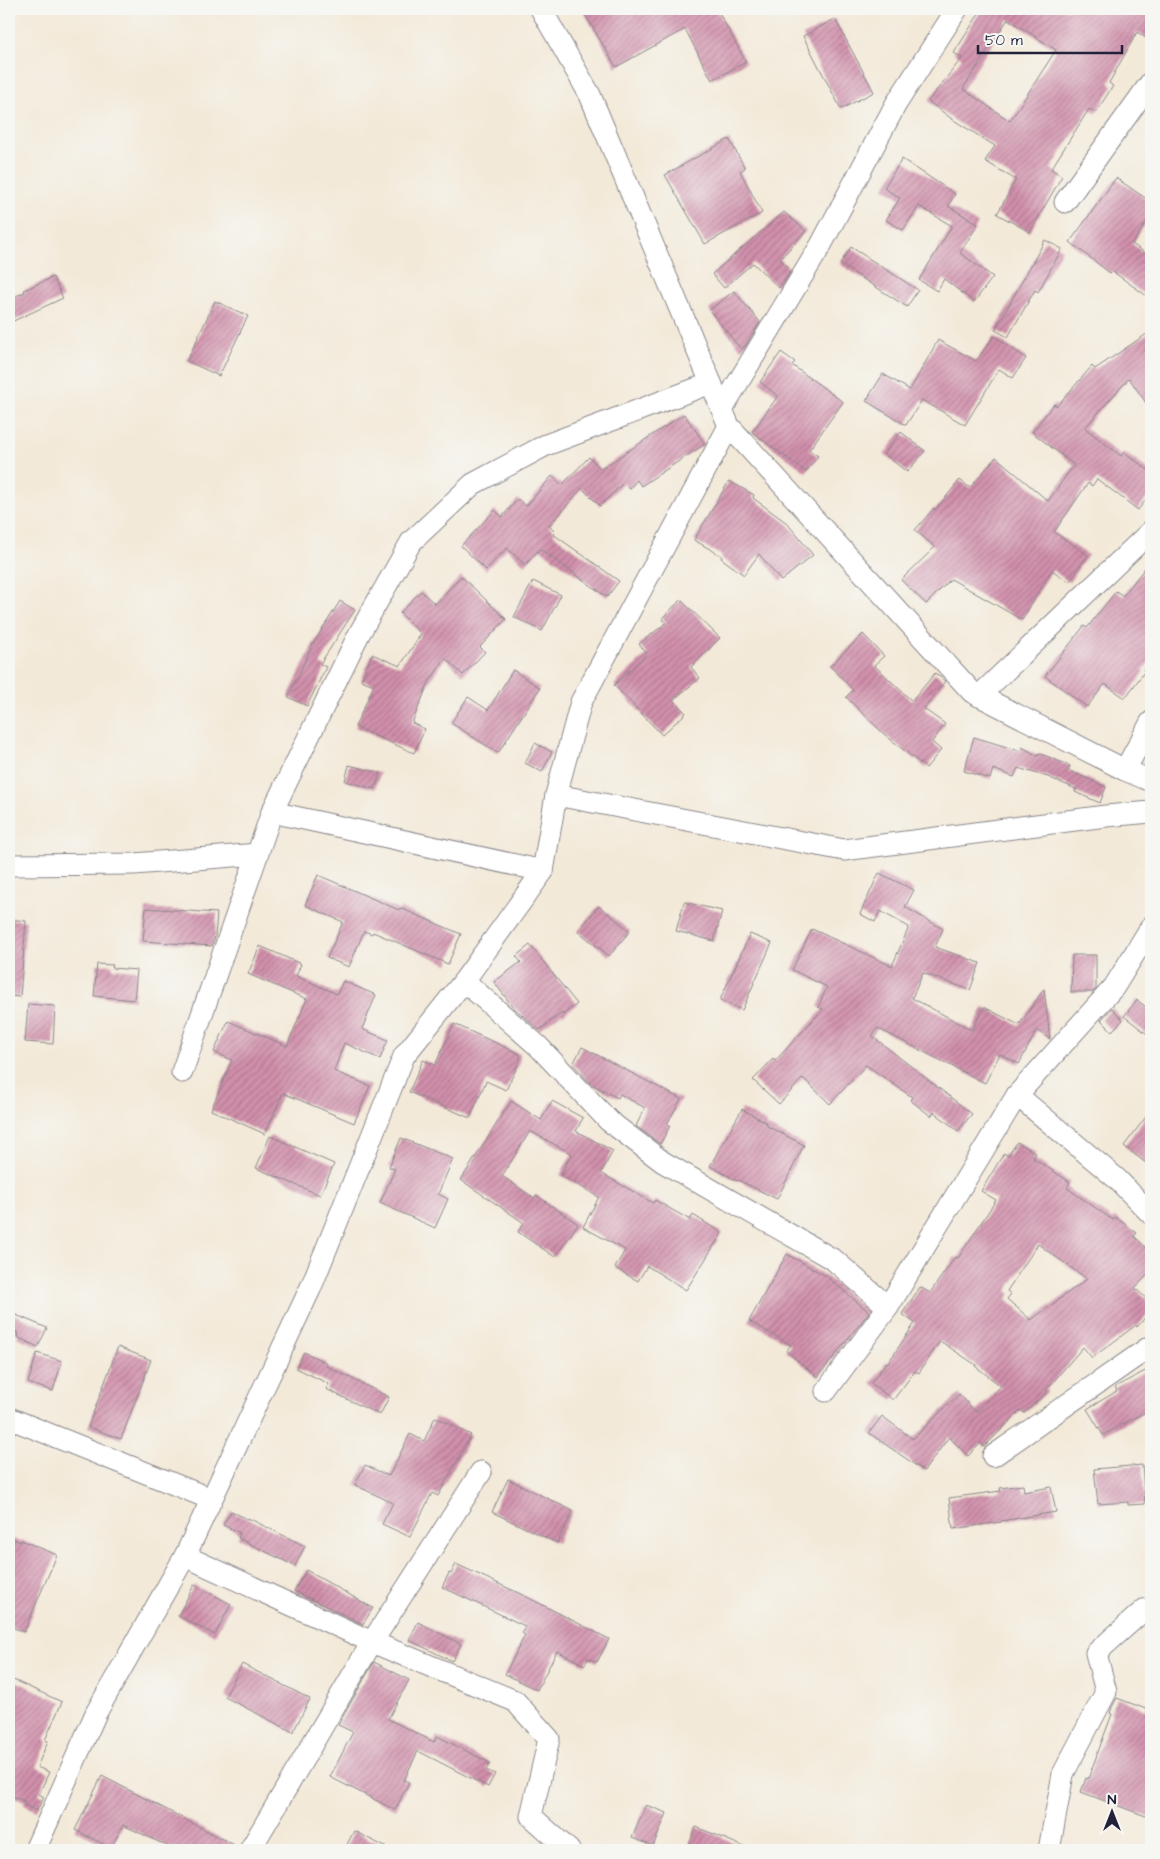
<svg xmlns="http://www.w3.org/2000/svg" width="1160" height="1859" viewBox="0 0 1160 1859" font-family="'Architects Daughter',sans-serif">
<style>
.building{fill:url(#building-hatch);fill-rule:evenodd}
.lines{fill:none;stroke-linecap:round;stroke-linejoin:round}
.minor-casing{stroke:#8a868a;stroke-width:23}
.minor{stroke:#fff;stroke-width:21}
</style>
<defs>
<pattern id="building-hatch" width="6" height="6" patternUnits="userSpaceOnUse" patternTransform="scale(1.25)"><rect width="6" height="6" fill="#d290ac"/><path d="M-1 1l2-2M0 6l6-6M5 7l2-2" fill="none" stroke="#aa758d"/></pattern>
</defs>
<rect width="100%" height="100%" fill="#f6f6f2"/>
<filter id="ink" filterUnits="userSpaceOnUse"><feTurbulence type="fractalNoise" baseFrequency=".02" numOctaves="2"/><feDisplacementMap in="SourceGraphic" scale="10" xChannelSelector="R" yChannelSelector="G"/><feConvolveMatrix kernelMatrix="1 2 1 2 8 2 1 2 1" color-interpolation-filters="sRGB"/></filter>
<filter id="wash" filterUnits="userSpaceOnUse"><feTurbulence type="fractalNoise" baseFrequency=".0096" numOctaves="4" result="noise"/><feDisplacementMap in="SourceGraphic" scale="20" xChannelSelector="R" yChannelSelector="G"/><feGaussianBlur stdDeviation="1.12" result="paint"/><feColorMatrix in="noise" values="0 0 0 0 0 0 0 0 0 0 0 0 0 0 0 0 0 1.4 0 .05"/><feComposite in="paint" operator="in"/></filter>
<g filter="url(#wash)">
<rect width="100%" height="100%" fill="#f3e9d8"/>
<g id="blocks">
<g class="building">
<polygon points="582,9 717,9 746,62 712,80 685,29 616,67"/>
<path d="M982,9H1151V41L1137,32L1109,83L1113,86L1096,112L1089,109L1051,169L1062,176L1030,232L997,214L1016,180L985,161L995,146L952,119L928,101L962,58L954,53ZM1008,19L1056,50L1010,121L963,89Z"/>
<polygon points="835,19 874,92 841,109 803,36"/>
<polygon points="729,139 745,168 740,171 762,213 705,244 665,175"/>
<polygon points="902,159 955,194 948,206 978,224 960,253 993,277 974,302 944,279 937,291 919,280 952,226 919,206 903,230 886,220 900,198 884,188"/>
<polygon points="1116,178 1151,202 1151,216 1132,244 1151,257 1151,299 1112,271 1110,273 1070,242"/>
<polygon points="784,212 806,231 780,259 791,270 783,283 779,288 753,263 724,288 712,274"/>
<polygon points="1045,240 1062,249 1038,292 1035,290 1008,337 995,330"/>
<polygon points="851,247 918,290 907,307 840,264"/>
<polygon points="53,277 63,298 9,323 9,299 25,292 24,290"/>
<polygon points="734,291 760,322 745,346 741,349 709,310"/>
<polygon points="215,301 248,316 219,376 187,361"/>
<polygon points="1151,331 1151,410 1129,378 1085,428 1121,456 1124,452 1151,472 1151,493 1138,510 1097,479 1092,486 1088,483 1054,532 1088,555 1069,582 1052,570 1022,620 951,579 926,604 901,580 935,547 915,530 934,508 935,510 960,480 970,488 996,457 1048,501 1074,465 1032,432 1054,404 1057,406 1092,366 1095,369"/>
<polygon points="994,336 1026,358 1013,378 999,369 965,425 922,400 906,425 866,401 883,374 910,390 938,340 976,361"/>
<polygon points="781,352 795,362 792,365 843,402 809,450 818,456 806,472 752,432 778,396 760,382"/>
<polygon points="684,414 705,444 641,486 637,480 629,489 623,483 600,506 582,488 549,526 555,532 553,534 619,581 607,597 540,549 525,565 507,548 486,570 461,546 495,510 502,517 518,499 526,506 552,476 562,485 589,457 601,469"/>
<polygon points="901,432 925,451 907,472 884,454"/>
<polygon points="729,481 754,495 753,498 787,523 813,555 781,581 759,554 744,575 721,558 722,556 694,540"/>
<polygon points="1151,560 1151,660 1143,670 1145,671 1125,698 1105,684 1087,707 1045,676 1084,626 1087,628 1116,591 1123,596"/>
<polygon points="461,576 506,619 480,647 485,652 463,675 445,658 428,684 412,723 425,729 414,753 355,727 374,685 361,680 372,654 400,666 421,634 400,613 421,591 435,604"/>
<polygon points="533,581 561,595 542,631 514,617"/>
<polygon points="681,600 720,638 691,667 700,678 673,700 686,713 662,735 614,685 647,654 639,644 666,623 662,618"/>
<polygon points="340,601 355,610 320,664 326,667 307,706 288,697 313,644"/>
<polygon points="863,634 884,656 874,665 912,701 935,673 945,681 924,709 945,724 932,742 941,750 926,768 884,734 846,697 853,690 830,666"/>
<polygon points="513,670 540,688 498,753 451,723 468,697 488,710"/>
<polygon points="974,737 1020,751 1022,747 1038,756 1039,753 1070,766 1068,770 1106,787 1100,803 1075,792 1076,789 1048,777 1018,768 1014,777 993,769 990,779 964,771"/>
<polygon points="535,743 552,752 542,772 525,763"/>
<polygon points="349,765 380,773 375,789 345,781"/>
<polygon points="879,873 914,890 905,907 943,929 935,947 980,963 970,990 923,973 912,998 972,1030 984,1007 1019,1025 1044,989 1050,1039 1037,1030 1019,1064 1000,1054 985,1083 877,1028 872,1036 972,1114 958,1131 934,1112 931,1116 910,1100 912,1097 866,1065 830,1104 803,1078 779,1104 753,1080 773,1059 775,1061 823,1009 818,1007 827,987 792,970 812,929 892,966 909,927 880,911 875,922 860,914"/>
<polygon points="318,875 399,910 400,908 461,934 448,964 373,932 372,934 364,931 349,967 327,958 343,922 305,905"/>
<polygon points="684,902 722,911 714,941 676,931"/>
<polygon points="599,906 630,931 609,956 578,931"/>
<polygon points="146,908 217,913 215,937 212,946 143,941"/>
<polygon points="9,919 26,921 20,997 9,996"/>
<polygon points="750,934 772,943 742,1010 720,1000"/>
<polygon points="530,945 577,1004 563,1015 562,1013 539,1030 513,1007 494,982 521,962 516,956"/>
<polygon points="260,946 301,964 296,976 337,994 343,981 376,995 362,1029 388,1040 380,1059 344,1043 334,1071 370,1086 354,1123 283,1093 265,1134 211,1110 232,1060 214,1052 228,1021 287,1046 307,999 248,974"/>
<polygon points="1072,955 1096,955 1096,989 1093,992 1071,992"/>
<polygon points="97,964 113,965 112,968 137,970 134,1000 94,996"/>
<polygon points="1137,1000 1151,1011 1151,1037 1124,1016"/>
<polygon points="28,1004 55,1006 53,1044 25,1042"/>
<polygon points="1112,1008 1123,1020 1112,1031 1101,1020"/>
<polygon points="454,1024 520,1054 520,1060 506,1090 486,1081 470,1118 409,1092 423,1060 435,1065"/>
<polygon points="582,1047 681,1099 667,1124 670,1126 660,1144 636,1126 645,1108 620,1094 618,1098 591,1084 573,1064"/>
<polygon points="511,1101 541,1120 552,1101 583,1118 576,1131 613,1151 601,1173 653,1203 655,1200 690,1220 693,1215 722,1233 686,1290 647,1266 638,1281 615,1268 625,1250 583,1227 599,1197 560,1175 572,1154 530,1131 502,1176 534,1198 536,1195 578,1224 555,1257 518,1232 524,1223 461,1180"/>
<polygon points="742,1109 767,1123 767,1126 804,1145 777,1199 738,1180 737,1181 710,1166"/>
<polygon points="1151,1110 1151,1167 1124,1146"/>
<polygon points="270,1136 334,1164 320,1195 256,1168"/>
<polygon points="401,1138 453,1159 438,1194 448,1199 435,1228 380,1203 395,1169 389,1167"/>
<path d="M1017,1142L1036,1153L1033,1158L1070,1182L1067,1188L1113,1220L1115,1217L1137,1233L1134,1236L1151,1252V1271L1135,1288L1151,1303V1311L1137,1327L1136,1325L1092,1358L1083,1347L1046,1390L1047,1392L1024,1413L1021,1410L984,1447L981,1443L968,1456L949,1437L924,1471L869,1433L882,1416L913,1439L959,1394L976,1412L1001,1386L975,1366L976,1365L940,1341L919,1373L915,1371L893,1400L871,1383L887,1362L888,1363L915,1323L902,1314L920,1287L930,1293L955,1257L958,1258L996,1200L981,1191L1004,1153L1008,1156ZM1038,1244L1087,1279L1031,1320L1007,1299L1011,1294L1007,1291Z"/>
<polygon points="787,1254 826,1276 869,1312 818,1377 786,1351 791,1345 749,1321"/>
<polygon points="9,1312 47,1328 38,1347 17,1337 18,1333 9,1330"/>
<polygon points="118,1347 151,1360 121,1439 88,1427"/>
<polygon points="304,1352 327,1363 326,1366 389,1397 380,1415 326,1389 329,1384 296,1368"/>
<polygon points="37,1353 62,1361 53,1391 28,1383"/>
<polygon points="1151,1368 1151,1409 1103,1435 1087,1409 1117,1391 1115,1387"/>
<polygon points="435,1417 471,1435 438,1496 432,1493 410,1537 382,1524 393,1503 355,1485 365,1465 389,1476 410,1434 424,1441"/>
<polygon points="1142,1465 1145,1504 1128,1505 1128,1502 1098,1504 1094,1469"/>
<polygon points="508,1479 573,1511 557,1543 492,1512"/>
<polygon points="1023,1485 1024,1492 1051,1487 1056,1512 1001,1521 1001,1522 953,1529 949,1498 1001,1491 1000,1488"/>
<polygon points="231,1511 247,1519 248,1518 305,1546 295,1566 238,1538 240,1533 223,1525"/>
<polygon points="9,1537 20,1542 21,1540 57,1555 24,1632 9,1626"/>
<polygon points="456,1564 527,1597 609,1639 597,1662 588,1658 585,1665 557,1651 537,1690 505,1674 525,1635 522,1633 525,1626 442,1587 449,1573 451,1574"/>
<polygon points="306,1570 373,1608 363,1624 294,1591"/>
<polygon points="194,1585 231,1604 215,1635 178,1616"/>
<polygon points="418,1622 461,1644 452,1661 409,1640"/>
<polygon points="374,1662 409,1680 388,1719 434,1742 437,1736 490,1763 486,1770 495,1774 488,1787 418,1751 404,1780 409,1782 395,1810 330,1777 353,1732 338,1725"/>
<polygon points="242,1664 310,1699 293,1732 225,1697"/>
<polygon points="9,1678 62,1702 45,1740 48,1741 37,1767 49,1772 39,1794 44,1797 36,1811 23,1804 25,1801 9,1795"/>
<polygon points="1117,1698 1151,1711 1151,1818 1081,1792 1086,1778 1088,1779 1112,1714 1110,1713 1112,1707"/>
<polygon points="102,1776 238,1847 238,1850 176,1850 123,1825 111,1848 75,1830"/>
<polygon points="646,1805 667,1813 653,1846 632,1838"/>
<polygon points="696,1827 721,1837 751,1850 687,1850"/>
<polygon points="354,1831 391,1850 344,1850"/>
</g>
</g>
</g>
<g filter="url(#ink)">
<use href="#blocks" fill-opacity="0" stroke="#8a868a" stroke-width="1"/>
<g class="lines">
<defs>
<g id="minor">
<polyline points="541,9 590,95 729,426 972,692 1125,770 1151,781"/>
<polyline points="1065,202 1151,82"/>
<polyline points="722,409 821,245 896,104 957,9"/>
<polyline points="979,696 1151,531"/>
<polyline points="1125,770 1151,722"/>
<polyline points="556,795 844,850 1106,816 1151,812"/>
<polyline points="272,812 543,871"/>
<polyline points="9,865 134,864 258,854"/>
<polyline points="464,981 538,1046 609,1121 663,1162 834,1260 888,1307"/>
<polyline points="182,1072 272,812 359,634 411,542 473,484 546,445 711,383"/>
<polyline points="1017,1095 1117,1179 1151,1214"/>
<polyline points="826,1391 888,1307 1017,1095 1114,987 1151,927"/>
<polyline points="9,1418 211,1499"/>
<polyline points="993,1456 1151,1346"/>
<polyline points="185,1556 311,1287 404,1056 464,981 543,871 556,795 581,702 729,426"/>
<polyline points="35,1850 96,1713 185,1556 372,1642 515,1701 549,1739 531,1816 569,1850"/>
<polyline points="250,1850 372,1642 481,1472"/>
<polyline points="1049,1850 1063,1774 1106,1692 1096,1653 1144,1610 1151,1613"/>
</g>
</defs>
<use href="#minor" class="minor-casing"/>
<use href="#minor" class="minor"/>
</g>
</g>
<rect width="1160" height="1859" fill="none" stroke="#f6f6f2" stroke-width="30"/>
<g transform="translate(1112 1812)" stroke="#f6f6f2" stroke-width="4" paint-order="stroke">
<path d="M0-4L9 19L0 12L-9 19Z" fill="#22223b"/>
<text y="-8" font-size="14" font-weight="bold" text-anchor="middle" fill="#22223b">N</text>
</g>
<path d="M978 45v8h144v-8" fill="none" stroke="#22223b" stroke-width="2.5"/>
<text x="985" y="45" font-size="15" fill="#22223b" stroke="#f6f6f2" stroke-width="4" paint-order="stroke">50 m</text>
</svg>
